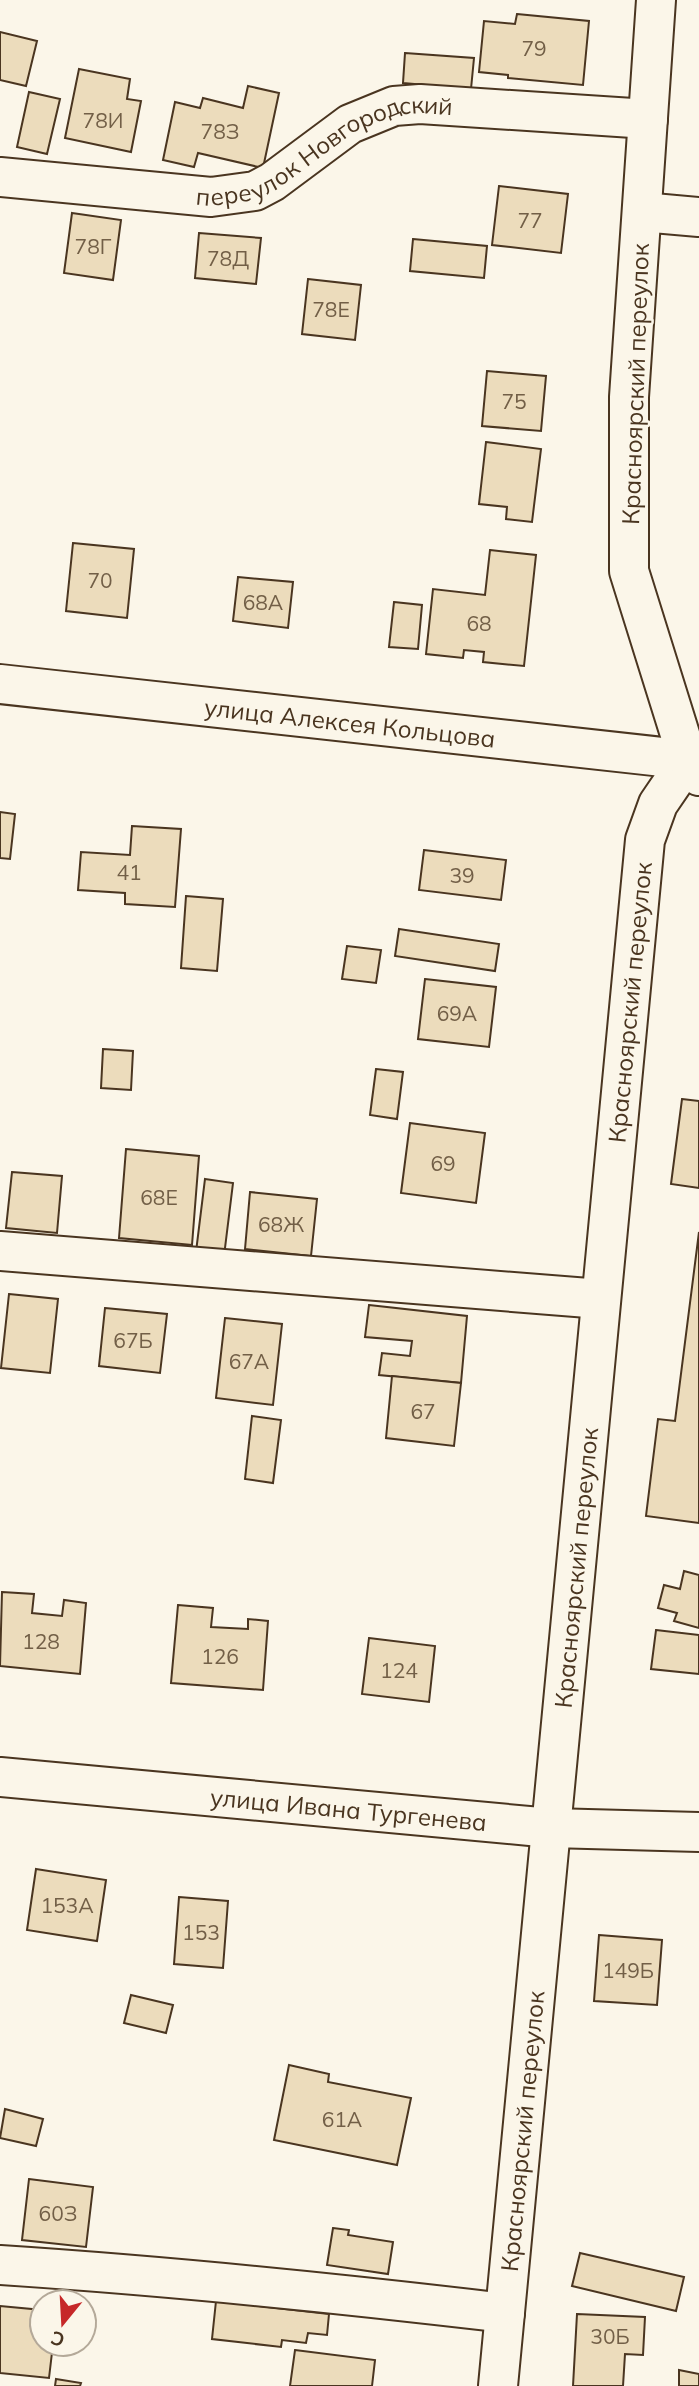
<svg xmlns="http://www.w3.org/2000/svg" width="699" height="2386" viewBox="0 0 699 2386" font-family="Mulish,sans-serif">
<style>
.building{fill:#ecdcbc;stroke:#4a3520;stroke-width:2}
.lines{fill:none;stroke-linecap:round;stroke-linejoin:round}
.minor-casing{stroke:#4a3520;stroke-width:42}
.major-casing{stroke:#4a3520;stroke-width:42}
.minor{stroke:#fbf6e9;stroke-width:38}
.major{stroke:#fbf6e9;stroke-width:38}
.labels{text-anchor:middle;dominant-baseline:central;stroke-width:5;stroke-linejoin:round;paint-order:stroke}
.number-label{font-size:21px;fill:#725f47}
.street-label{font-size:24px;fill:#4a3520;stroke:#fbf6e9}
</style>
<rect width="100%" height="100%" fill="#fbf6e9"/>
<g class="building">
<polygon points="517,14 589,21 583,85 508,78 508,75 479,72 484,21 515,24"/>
<polygon points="0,32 37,41 26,86 0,80"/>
<polygon points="405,53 474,58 471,89 403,83"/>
<polygon points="79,69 130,79 127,99 141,101 131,152 65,138"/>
<polygon points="248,86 279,93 263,168 198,153 194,167 163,160 175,102 200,108 203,98 243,108"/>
<polygon points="29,92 60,99 47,154 17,147"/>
<polygon points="499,186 568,194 561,253 492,245"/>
<polygon points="72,213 121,220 113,280 64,273"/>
<polygon points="199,233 261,238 256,284 195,278"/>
<polygon points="413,239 487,246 484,278 410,271"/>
<polygon points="308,279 361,285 355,340 302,334"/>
<polygon points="487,371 546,376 541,431 482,426"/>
<polygon points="486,442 541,449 532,522 506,519 507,507 479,504"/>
<polygon points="73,543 134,549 127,618 66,611"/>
<polygon points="490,550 536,555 524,666 483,662 484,652 464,650 463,658 426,654 433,589 485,595"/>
<polygon points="238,577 293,582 288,628 233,621"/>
<polygon points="394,602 422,605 418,649 389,647"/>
<polygon points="0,812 15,814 10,859 0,858"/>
<polygon points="132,826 181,829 175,907 125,904 125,893 78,890 81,852 130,855"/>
<polygon points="424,850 506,860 501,900 419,890"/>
<polygon points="186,896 223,899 217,971 181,968"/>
<polygon points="399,929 499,944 495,971 395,956"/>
<polygon points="347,946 381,950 376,983 342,979"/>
<polygon points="425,979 496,987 489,1047 418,1039"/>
<polygon points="103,1049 133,1051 131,1090 101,1088"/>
<polygon points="376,1069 403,1072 397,1119 370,1115"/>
<polygon points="682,1099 699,1101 699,1188 671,1184"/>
<polygon points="410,1123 485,1133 476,1203 401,1193"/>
<polygon points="126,1149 199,1156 192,1245 119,1238"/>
<polygon points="12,1172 62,1176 57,1233 6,1228"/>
<polygon points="205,1179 233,1183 224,1256 196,1252"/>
<polygon points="250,1192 317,1199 311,1256 245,1249"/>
<polygon points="699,1232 699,1523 646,1516 658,1419 675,1421"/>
<polygon points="9,1294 58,1299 50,1373 1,1368"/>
<polygon points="369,1305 467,1316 461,1383 379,1375 382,1353 410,1356 412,1341 365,1337"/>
<polygon points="105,1308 167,1314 160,1373 99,1366"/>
<polygon points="225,1318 282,1324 273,1405 216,1398"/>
<polygon points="392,1376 461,1383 454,1446 386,1438"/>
<polygon points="252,1416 281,1420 273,1483 245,1479"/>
<polygon points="684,1571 699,1575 699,1628 674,1621 677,1613 658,1608 664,1585 680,1589"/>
<polygon points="2,1592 34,1594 32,1613 62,1616 64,1600 86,1603 80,1674 0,1666"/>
<polygon points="178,1605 213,1608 211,1627 248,1629 248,1619 268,1621 263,1690 171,1683"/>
<polygon points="656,1630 699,1635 699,1674 651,1669"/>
<polygon points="369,1638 435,1646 429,1702 362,1694"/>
<polygon points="36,1869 106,1880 97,1941 27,1930"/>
<polygon points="179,1897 228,1901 223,1968 174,1964"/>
<polygon points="599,1935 662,1940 657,2005 594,2001"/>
<polygon points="131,1995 173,2005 166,2033 124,2023"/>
<polygon points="289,2065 329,2074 328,2082 411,2098 397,2165 274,2140"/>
<polygon points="5,2109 43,2119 36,2146 0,2138"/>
<polygon points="29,2179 93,2187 86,2247 22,2240"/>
<polygon points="333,2228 349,2230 348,2235 393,2242 388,2274 327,2265"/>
<polygon points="580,2253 684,2277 676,2311 572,2286"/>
<polygon points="216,2301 329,2314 327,2335 308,2333 306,2343 282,2340 281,2347 212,2339"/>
<polygon points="0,2306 42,2310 42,2344 53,2344 49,2378 0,2373"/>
<polygon points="577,2314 645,2317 643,2355 625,2354 623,2386 573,2386"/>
<polygon points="295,2350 375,2360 372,2386 290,2386"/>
<polygon points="679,2370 699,2374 699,2386 679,2386"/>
<polygon points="56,2379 81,2383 80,2386 55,2386"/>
</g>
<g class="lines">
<defs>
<g id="minor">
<path id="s1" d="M0,177L211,197L255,191L272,182L350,124L394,106L420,104L648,119"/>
<polyline points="642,212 699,217"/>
<path id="s2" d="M0,684L699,761"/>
<polyline points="0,1251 601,1299"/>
<path id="s3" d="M0,1777L551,1828L699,1832"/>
<path d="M0,2265C169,2276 336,2293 505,2313"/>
<path id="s4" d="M498,2386L645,840L658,804L688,760"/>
</g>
<polyline id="major" points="656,0 629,397 629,571 688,760 699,776"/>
</defs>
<use href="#minor" class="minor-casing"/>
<use href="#major" class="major-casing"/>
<use href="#minor" class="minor"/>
<use href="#major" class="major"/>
</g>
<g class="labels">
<g class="number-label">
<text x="534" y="48">79</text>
<text x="103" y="120">78И</text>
<text x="220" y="131">78З</text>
<text x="530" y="220">77</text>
<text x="93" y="246">78Г</text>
<text x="228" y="258">78Д</text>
<text x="331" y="309">78Е</text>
<text x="514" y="401">75</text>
<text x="100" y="580">70</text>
<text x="263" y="602">68А</text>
<text x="479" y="623">68</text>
<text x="129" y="872">41</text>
<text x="462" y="875">39</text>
<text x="457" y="1013">69А</text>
<text x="443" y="1163">69</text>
<text x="159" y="1197">68Е</text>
<text x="281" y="1224">68Ж</text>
<text x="133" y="1340">67Б</text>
<text x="249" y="1361">67А</text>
<text x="423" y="1411">67</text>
<text x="41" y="1641">128</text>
<text x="220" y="1656">126</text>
<text x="399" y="1670">124</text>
<text x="67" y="1905">153А</text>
<text x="201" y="1932">153</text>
<text x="628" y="1970">149Б</text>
<text x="342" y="2119">61А</text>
<text x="58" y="2213">60З</text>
<text x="610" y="2336">30Б</text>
</g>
<g class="street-label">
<text stroke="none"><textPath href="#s1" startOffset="338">переулок Новгородский</textPath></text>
<text transform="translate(635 384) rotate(-88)">Красноярский переулок</text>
<text stroke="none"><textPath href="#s2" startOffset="352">улица Алексея Кольцова</textPath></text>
<text stroke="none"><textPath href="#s4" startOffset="1390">Красноярский переулок</textPath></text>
<text stroke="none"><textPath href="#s4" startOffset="822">Красноярский переулок</textPath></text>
<text stroke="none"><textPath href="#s3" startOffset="350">улица Ивана Тургенева</textPath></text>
<text stroke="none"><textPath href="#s4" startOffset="256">Красноярский переулок</textPath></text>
</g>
</g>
<g transform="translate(63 2323) rotate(198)"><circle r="33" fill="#fbf6e9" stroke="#b4a999" stroke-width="2"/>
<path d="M0-5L12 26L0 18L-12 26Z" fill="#c62828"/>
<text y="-10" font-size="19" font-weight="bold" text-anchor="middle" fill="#4a3520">С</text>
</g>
</svg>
